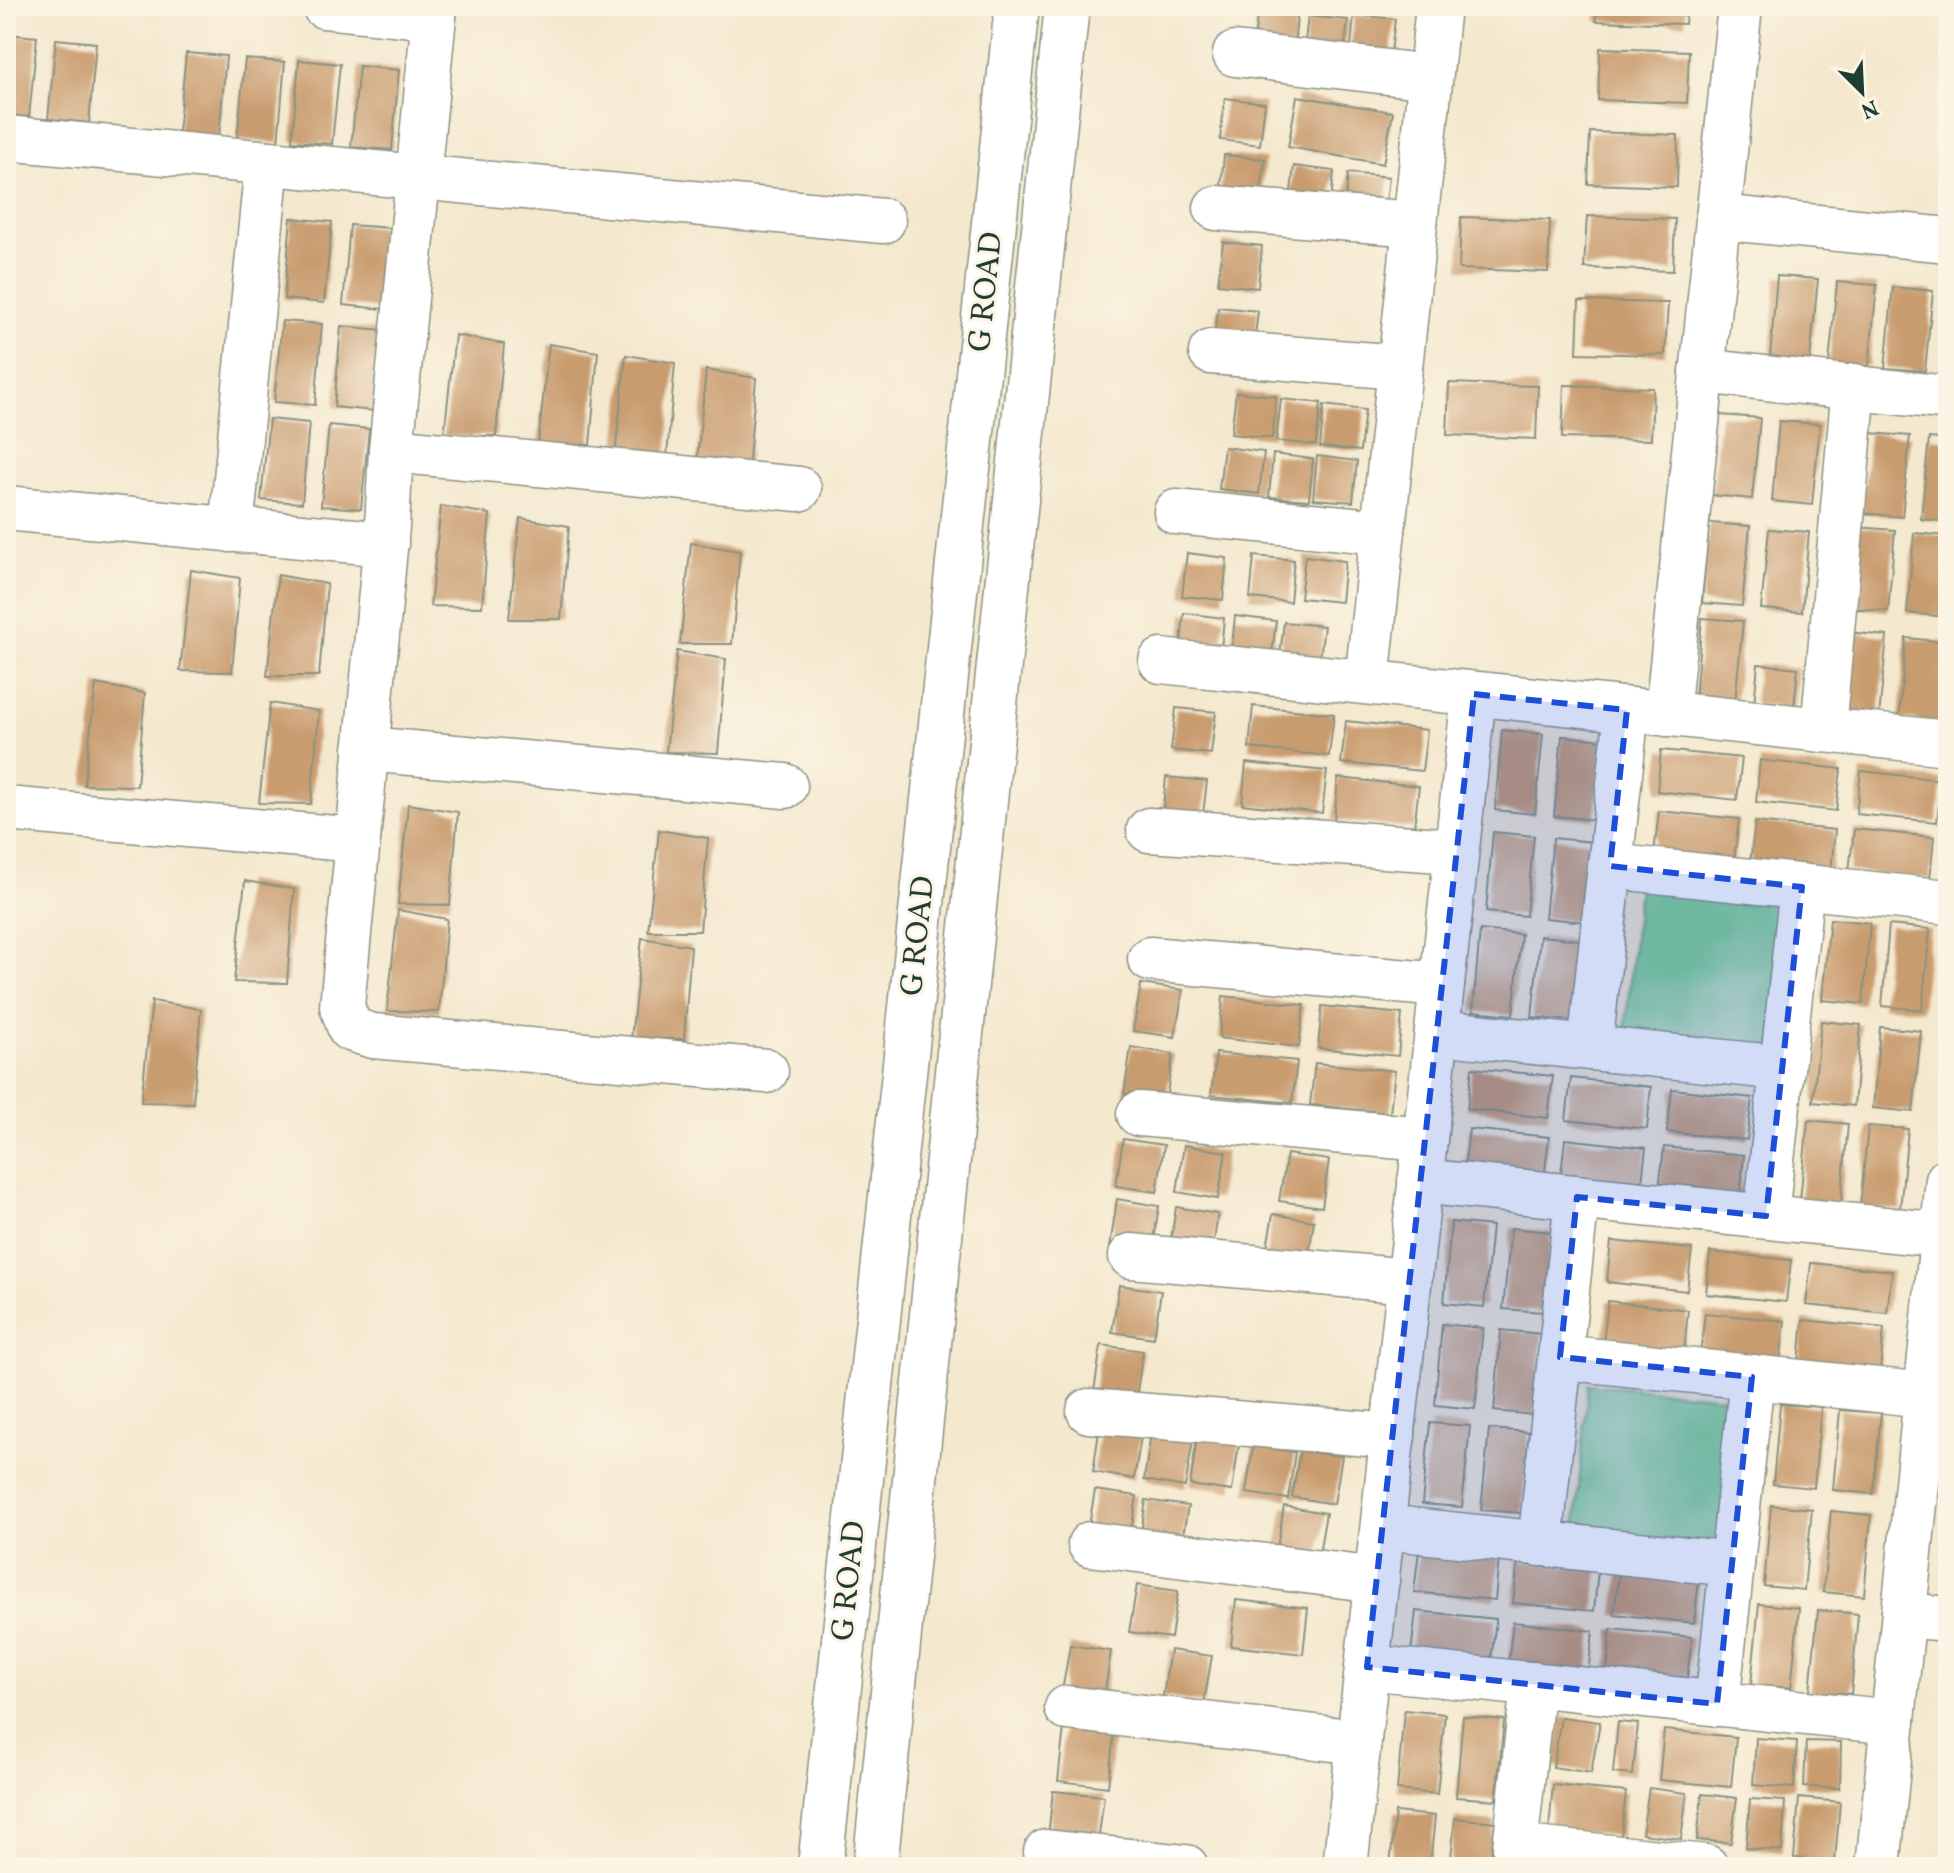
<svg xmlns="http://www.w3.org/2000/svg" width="1954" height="1873" viewBox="0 0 1954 1873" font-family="Vollkorn,serif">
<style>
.green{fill:#82d293;stroke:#508864;stroke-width:2}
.building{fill:#c99c6f}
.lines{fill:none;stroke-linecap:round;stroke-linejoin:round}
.minor-casing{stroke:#8a9281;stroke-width:47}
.minor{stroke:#fff;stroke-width:44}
.marked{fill:#1d4ed8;fill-opacity:0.2;stroke:#1d4ed8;stroke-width:6;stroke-dasharray:16 10;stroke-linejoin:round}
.labels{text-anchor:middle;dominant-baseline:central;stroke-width:6;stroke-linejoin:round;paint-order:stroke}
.street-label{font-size:32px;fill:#1f3d34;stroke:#fcf5e5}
</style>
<rect width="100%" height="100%" fill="#fcf5e5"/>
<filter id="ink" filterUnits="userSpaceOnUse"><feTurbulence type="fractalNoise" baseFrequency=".0125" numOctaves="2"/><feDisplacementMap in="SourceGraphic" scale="16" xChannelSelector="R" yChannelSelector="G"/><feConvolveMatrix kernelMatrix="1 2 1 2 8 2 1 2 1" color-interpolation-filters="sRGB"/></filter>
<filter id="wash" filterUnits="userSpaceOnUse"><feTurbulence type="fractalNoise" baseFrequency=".006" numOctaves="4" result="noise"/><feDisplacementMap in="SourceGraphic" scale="32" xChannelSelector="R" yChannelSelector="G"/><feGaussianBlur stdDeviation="1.8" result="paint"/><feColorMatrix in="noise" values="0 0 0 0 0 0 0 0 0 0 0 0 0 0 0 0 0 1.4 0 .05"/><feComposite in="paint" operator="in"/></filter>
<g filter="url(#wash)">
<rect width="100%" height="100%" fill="#f4e8ce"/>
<g class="green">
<polygon points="1639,886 1786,899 1772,1046 1625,1033"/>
<polygon points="1588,1384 1735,1398 1721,1545 1575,1532"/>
</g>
<g id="blocks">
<g class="building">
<polygon points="1258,6 1298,6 1294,47 1254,42"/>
<polygon points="1597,6 1686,6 1685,24 1596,21"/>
<polygon points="1354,15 1395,19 1390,61 1350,57"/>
<polygon points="1308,16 1348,20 1343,62 1303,58"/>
<polygon points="6,34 37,37 29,117 6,115"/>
<polygon points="56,39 96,43 89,123 48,119"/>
<polygon points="1600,48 1689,51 1687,103 1598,100"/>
<polygon points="186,53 226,56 219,137 178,133"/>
<polygon points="245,59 285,62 278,143 237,139"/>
<polygon points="299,60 340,64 332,144 292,141"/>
<polygon points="359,66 399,70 392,150 351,147"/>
<polygon points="1297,96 1393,112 1383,164 1288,147"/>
<polygon points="1225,98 1265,103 1260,145 1220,140"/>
<polygon points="1590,132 1678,135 1677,187 1588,184"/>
<polygon points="1224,155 1265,159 1260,201 1220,197"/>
<polygon points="1294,166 1334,171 1330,212 1289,208"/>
<polygon points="1348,173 1389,177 1384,219 1344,215"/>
<polygon points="1587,216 1675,219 1673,271 1584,268"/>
<polygon points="1461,217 1550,220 1548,272 1459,269"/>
<polygon points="291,218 332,222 324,303 284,299"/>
<polygon points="350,225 391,228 383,309 343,305"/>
<polygon points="1223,242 1262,246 1258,288 1218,284"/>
<polygon points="1777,276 1818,279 1810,360 1770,357"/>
<polygon points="1837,282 1877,285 1869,366 1829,363"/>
<polygon points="1893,287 1933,291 1925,371 1885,368"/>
<polygon points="1579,301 1668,303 1665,355 1577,353"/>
<polygon points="1218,307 1258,311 1253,353 1213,349"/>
<polygon points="282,321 322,324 315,405 274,402"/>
<polygon points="341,326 382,330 374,411 334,407"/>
<polygon points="455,335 504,344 496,436 444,436"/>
<polygon points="549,344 598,352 590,445 538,444"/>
<polygon points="626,355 675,363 667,456 615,456"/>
<polygon points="706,370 756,378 748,472 696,471"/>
<polygon points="1449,383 1538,386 1536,439 1447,435"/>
<polygon points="1564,385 1653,388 1651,440 1562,438"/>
<polygon points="1236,392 1276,396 1272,438 1231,434"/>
<polygon points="1281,399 1321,403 1316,445 1276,441"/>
<polygon points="1324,405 1365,410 1360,451 1320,447"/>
<polygon points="1720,415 1760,418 1752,499 1712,495"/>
<polygon points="269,419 309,423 302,503 261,500"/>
<polygon points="1779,421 1820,424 1812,505 1772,501"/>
<polygon points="329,425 369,429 361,509 321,506"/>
<polygon points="1869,433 1910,436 1902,517 1862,513"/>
<polygon points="1929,438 1948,440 1948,522 1921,519"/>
<polygon points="1224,447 1264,452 1259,494 1219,489"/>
<polygon points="1273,454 1313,459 1309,500 1269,497"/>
<polygon points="1317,456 1357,461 1353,502 1313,499"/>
<polygon points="441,506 490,514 482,607 430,606"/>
<polygon points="520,518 569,526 561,619 509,619"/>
<polygon points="1709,523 1750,526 1742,606 1702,603"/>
<polygon points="1855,527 1895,530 1888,611 1847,608"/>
<polygon points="1769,529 1809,532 1802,612 1761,609"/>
<polygon points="1914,533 1948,536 1947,617 1907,613"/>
<polygon points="691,543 740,551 732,644 680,644"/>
<polygon points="1187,553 1227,558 1223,600 1182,596"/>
<polygon points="1254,556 1294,560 1290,602 1250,598"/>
<polygon points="1305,556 1345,561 1341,602 1300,598"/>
<polygon points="191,570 240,578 232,672 180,671"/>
<polygon points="278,575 327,584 319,676 267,676"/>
<polygon points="1184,613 1224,618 1220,660 1180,655"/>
<polygon points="1235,616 1276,621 1271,662 1231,658"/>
<polygon points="1702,618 1743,621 1735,702 1695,699"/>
<polygon points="1284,622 1324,626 1319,667 1279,663"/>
<polygon points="1847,632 1887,636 1879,717 1839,713"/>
<polygon points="1906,638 1946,642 1939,723 1899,719"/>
<polygon points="677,651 726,659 718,753 666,752"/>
<polygon points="1758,664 1798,668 1794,708 1754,704"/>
<polygon points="96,684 145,693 137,786 84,785"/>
<polygon points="270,703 319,711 311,804 259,803"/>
<polygon points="1253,706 1334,714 1329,756 1249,748"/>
<polygon points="1176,708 1216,712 1211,754 1171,750"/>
<polygon points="1346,721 1427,730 1422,771 1341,763"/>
<polygon points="1502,730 1543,734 1535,814 1495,810"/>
<polygon points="1562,736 1603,740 1595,820 1554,816"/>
<polygon points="1661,750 1742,758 1737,800 1657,791"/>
<polygon points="1760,760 1841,769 1836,811 1756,802"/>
<polygon points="1246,763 1327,771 1322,813 1242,804"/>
<polygon points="1861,771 1942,780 1937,822 1856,814"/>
<polygon points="1166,777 1207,781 1202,823 1162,818"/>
<polygon points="1338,778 1419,786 1414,828 1334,820"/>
<polygon points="408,804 458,812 450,905 398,904"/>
<polygon points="1659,811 1739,819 1734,861 1654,853"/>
<polygon points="1755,822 1835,830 1831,872 1750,864"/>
<polygon points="1854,829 1934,837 1930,879 1849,871"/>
<polygon points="659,830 708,838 700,931 648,931"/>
<polygon points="1493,832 1534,836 1526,916 1486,912"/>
<polygon points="1553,838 1593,842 1585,922 1545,918"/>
<polygon points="245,881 294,889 287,983 234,982"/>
<polygon points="398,910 447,919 439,1012 387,1011"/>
<polygon points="1830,919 1870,923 1863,1004 1822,1000"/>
<polygon points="1889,925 1930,929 1922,1010 1882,1006"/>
<polygon points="1480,930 1521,934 1513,1015 1473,1011"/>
<polygon points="1540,936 1580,940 1573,1021 1532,1017"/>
<polygon points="642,938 691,946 684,1039 631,1039"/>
<polygon points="1141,984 1183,990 1175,1037 1133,1031"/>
<polygon points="1223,996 1304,1005 1299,1047 1219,1038"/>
<polygon points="152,1001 201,1009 193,1103 141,1102"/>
<polygon points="1322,1006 1402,1014 1398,1056 1318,1048"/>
<polygon points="1821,1021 1861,1025 1854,1106 1813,1102"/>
<polygon points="1880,1027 1921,1031 1913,1112 1873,1108"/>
<polygon points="1131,1047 1173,1054 1166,1100 1124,1094"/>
<polygon points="1216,1053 1297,1061 1292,1103 1211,1095"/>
<polygon points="1315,1063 1395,1071 1390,1113 1310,1105"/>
<polygon points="1472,1068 1553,1076 1548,1118 1467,1109"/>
<polygon points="1571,1078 1651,1087 1647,1129 1566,1120"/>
<polygon points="1672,1089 1752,1098 1747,1140 1667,1132"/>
<polygon points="1808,1120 1848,1124 1841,1204 1800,1200"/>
<polygon points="1868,1126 1908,1129 1900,1210 1860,1207"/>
<polygon points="1469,1129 1549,1137 1544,1179 1464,1171"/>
<polygon points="1123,1139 1164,1145 1157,1192 1116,1186"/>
<polygon points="1565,1139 1646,1148 1641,1190 1560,1182"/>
<polygon points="1184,1145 1226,1152 1218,1199 1177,1192"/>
<polygon points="1664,1147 1744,1155 1740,1197 1659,1188"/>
<polygon points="1287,1154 1329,1160 1322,1207 1279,1201"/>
<polygon points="1117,1199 1159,1206 1152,1253 1110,1247"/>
<polygon points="1176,1207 1218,1214 1211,1261 1169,1254"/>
<polygon points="1273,1214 1314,1221 1307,1266 1265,1259"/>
<polygon points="1451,1222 1492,1226 1484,1307 1444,1303"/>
<polygon points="1511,1228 1551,1232 1544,1312 1503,1309"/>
<polygon points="1611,1241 1692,1249 1687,1291 1607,1282"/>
<polygon points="1710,1252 1791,1260 1786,1302 1706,1294"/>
<polygon points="1811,1263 1892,1271 1887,1313 1806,1305"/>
<polygon points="1119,1285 1161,1291 1154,1338 1112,1332"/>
<polygon points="1608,1301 1688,1310 1684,1352 1603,1343"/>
<polygon points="1705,1313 1785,1321 1780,1363 1700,1355"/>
<polygon points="1803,1320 1884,1328 1880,1370 1799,1362"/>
<polygon points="1442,1324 1483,1328 1475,1409 1435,1405"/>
<polygon points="1501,1330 1542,1334 1534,1415 1494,1411"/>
<polygon points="1101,1345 1143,1351 1136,1398 1094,1392"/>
<polygon points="1780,1404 1821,1407 1814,1488 1773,1484"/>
<polygon points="1840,1410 1881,1413 1873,1494 1833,1490"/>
<polygon points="1430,1423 1470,1426 1462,1507 1422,1504"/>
<polygon points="1100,1425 1142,1431 1134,1479 1093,1472"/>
<polygon points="1489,1429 1529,1432 1522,1513 1481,1510"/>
<polygon points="1151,1433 1193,1440 1185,1487 1144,1480"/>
<polygon points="1197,1438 1239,1444 1232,1491 1190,1485"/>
<polygon points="1253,1446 1295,1452 1288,1499 1246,1493"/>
<polygon points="1300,1451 1342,1456 1334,1504 1292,1497"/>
<polygon points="1095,1490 1137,1496 1129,1544 1087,1537"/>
<polygon points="1146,1500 1188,1506 1180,1553 1139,1547"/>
<polygon points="1771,1505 1812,1509 1804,1590 1764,1586"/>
<polygon points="1284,1506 1326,1513 1318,1560 1276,1554"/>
<polygon points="1831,1511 1871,1515 1864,1596 1823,1592"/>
<polygon points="1419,1550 1499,1558 1495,1600 1414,1592"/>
<polygon points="1518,1561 1598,1570 1594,1611 1513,1603"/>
<polygon points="1619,1572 1699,1581 1694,1623 1614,1614"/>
<polygon points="1137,1585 1178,1591 1171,1638 1129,1632"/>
<polygon points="1236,1600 1308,1608 1303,1654 1231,1646"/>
<polygon points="1759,1604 1799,1608 1791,1688 1751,1685"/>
<polygon points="1818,1610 1858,1614 1851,1694 1810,1691"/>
<polygon points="1416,1611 1496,1619 1491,1661 1411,1653"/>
<polygon points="1513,1622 1593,1631 1588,1673 1508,1664"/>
<polygon points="1611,1629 1692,1637 1687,1679 1607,1671"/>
<polygon points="1070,1645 1111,1651 1104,1698 1062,1692"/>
<polygon points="1170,1650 1212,1656 1204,1703 1163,1697"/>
<polygon points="1404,1710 1445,1714 1437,1794 1397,1790"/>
<polygon points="1463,1716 1504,1720 1496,1800 1456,1797"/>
<polygon points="1561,1717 1600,1722 1591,1773 1553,1767"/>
<polygon points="1618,1722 1638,1724 1633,1775 1613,1773"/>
<polygon points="1064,1727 1114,1732 1108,1787 1058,1781"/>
<polygon points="1664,1730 1736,1737 1731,1787 1659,1780"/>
<polygon points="1756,1738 1797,1741 1794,1788 1753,1785"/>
<polygon points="1806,1741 1841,1742 1840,1788 1804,1787"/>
<polygon points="1553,1785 1626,1792 1621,1836 1549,1829"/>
<polygon points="1649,1788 1687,1793 1681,1839 1642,1834"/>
<polygon points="1053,1791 1104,1796 1097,1851 1047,1846"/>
<polygon points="1702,1794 1737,1798 1731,1843 1697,1840"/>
<polygon points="1799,1798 1840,1802 1835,1861 1794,1858"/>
<polygon points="1750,1799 1785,1801 1782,1851 1746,1848"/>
<polygon points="1395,1812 1435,1816 1430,1867 1390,1867"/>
<polygon points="1455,1818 1495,1822 1490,1867 1450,1867"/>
</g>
</g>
</g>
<g filter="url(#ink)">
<use href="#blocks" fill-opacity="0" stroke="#8a9281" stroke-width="2"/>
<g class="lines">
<defs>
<g id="minor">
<polyline points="324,6 434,17"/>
<polyline points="435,6 391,450 799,489"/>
<polyline points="1235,54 1430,77"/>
<polyline points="6,138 883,221"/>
<polyline points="1216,208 1415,224"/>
<polyline points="1718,217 1948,240"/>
<polyline points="1211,352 1400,367"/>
<polyline points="1702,371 1948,398"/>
<polyline points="6,508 386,544"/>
<polyline points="1176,512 1383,532"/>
<polyline points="231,530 267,163"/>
<polyline points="1161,661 1948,743"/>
<polyline points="1367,682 1438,6"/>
<polyline points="1627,710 1610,866 1948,902"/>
<polyline points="1667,714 1740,6"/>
<polyline points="1823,730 1854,386"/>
<polyline points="366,749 785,786"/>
<polyline points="6,809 358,840 387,527 391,450"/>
<polyline points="1149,830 1456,851"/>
<polyline points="358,840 342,1006 350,1029 373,1036 766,1071"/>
<polyline points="1150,959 1442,985"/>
<polyline points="1437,1032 1782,1068 1766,1216"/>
<polyline points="1590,1048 1610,866"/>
<polyline points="1782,1068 1802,887"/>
<polyline points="1139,1114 1425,1139"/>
<polyline points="1420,1181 1942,1235"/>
<polyline points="1577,1197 1560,1357 1926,1395"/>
<polyline points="1131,1256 1409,1281"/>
<polyline points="1089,1411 1393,1436"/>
<polyline points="1383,1527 1732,1564"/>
<polyline points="1090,1544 1377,1580"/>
<polyline points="1540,1544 1560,1357"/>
<polyline points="1904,1615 1948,1619"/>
<polyline points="1367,1667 1893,1722"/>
<polyline points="1533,1684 1515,1847 1706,1867"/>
<polyline points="1717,1704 1752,1377"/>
<polyline points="1067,1708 1359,1742"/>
<polyline points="1046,1852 1186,1867"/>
<polyline points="820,1867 1017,6"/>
<polyline points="875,1867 1067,6"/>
<polyline points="1345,1867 1474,694"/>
<polyline points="1878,1867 1948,1180"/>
</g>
</defs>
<use href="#minor" class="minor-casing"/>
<use href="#minor" class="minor"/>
</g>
</g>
<path class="marked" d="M1474,694L1627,710L1610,866L1802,887L1766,1216L1577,1197L1560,1357L1752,1377L1717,1704L1367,1667Z"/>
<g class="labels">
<g class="street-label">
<text transform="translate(987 292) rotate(-84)">G ROAD</text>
<text transform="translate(919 936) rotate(-84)">G ROAD</text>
<text transform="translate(850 1581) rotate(-84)">G ROAD</text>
</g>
</g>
<rect width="1954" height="1873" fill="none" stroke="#fcf5e5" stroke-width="32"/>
<g transform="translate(1862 92) rotate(156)" stroke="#fcf5e5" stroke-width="6" paint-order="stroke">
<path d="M0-6L14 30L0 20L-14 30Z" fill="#1f3d34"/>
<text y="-12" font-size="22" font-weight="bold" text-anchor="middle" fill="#1f3d34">N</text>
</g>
</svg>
